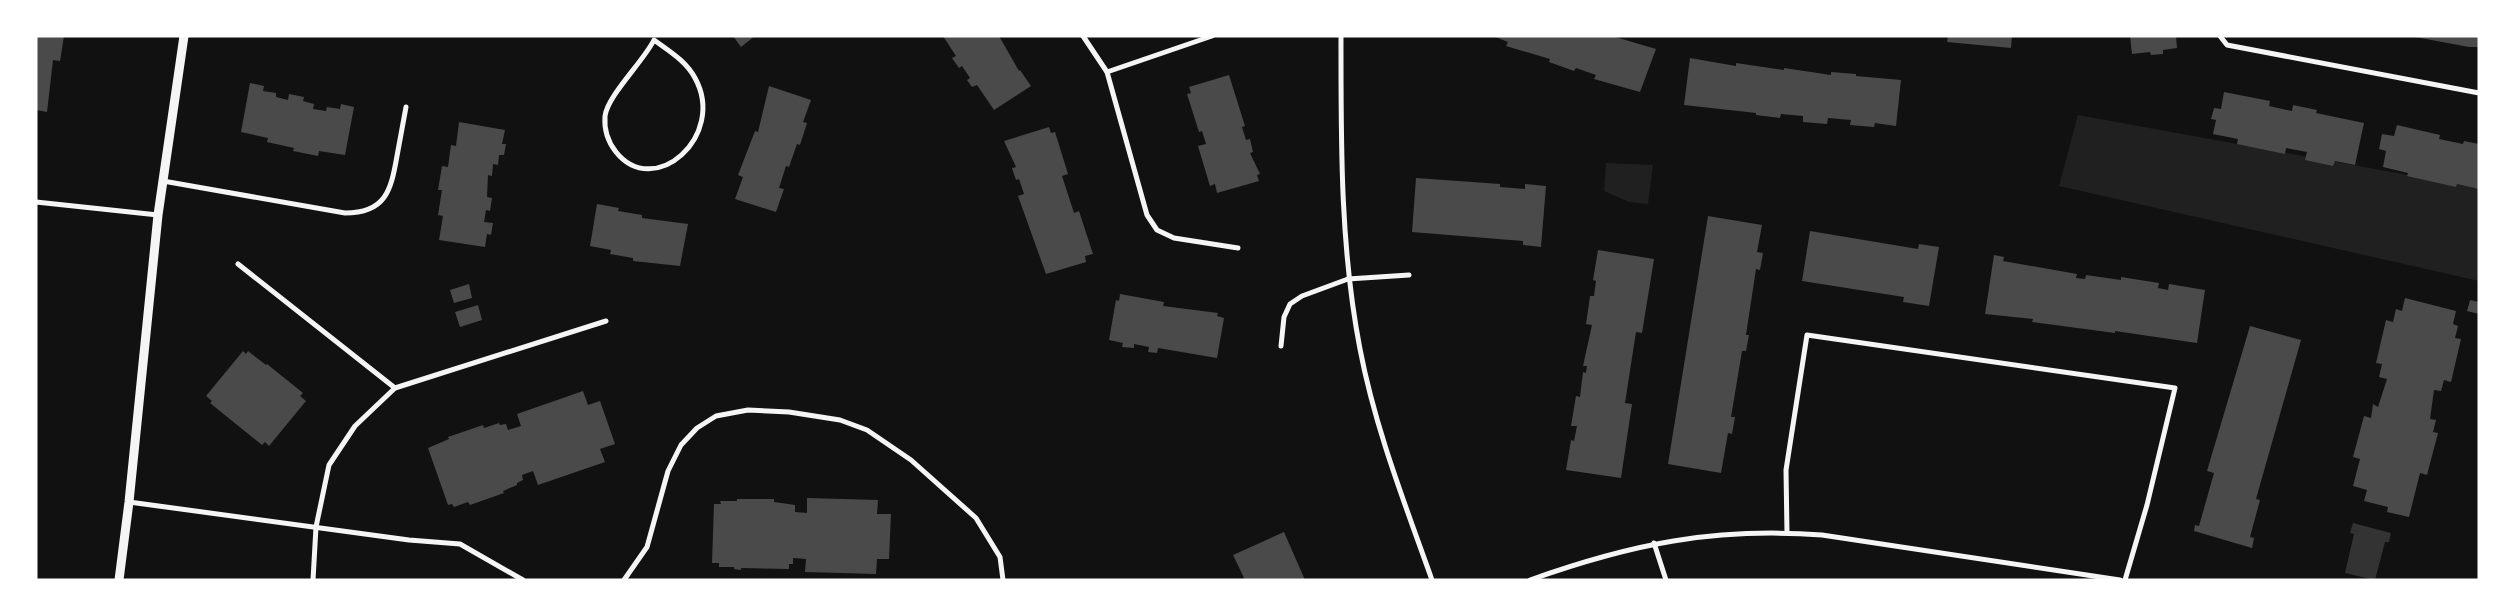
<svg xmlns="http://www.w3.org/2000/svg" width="2515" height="616" viewBox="0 0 2515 616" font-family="Montserrat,sans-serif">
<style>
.green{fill:#202020}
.water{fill:#333}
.building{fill:#4a4a4a}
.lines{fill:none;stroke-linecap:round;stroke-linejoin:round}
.minor{stroke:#f5f5f5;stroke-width:5}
.tertiary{stroke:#f5f5f5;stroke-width:9}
</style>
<rect width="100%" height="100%" fill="#111"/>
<g class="green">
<polygon points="2078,115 2479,188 2479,281 2059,186"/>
<polygon points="1606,163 1653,165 1648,204 1629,202 1604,191"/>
</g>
<polygon class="water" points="2353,523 2391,533 2389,542 2385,542 2375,580 2345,573 2354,534 2350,533"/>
<g class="building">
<polygon points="36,36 64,36 60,61 53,60 47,112 36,110"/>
<polygon points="733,36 755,36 741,47"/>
<polygon points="943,36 999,36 1019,71 1020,70 1031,86 994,110 977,85 972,87 967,80 970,78 962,66 959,68 952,58 956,56"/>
<polygon points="1493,36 1612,36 1656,49 1640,92 1594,79 1596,75 1576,68 1574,71 1549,62 1550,59 1506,46 1508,42"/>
<polygon points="1948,36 2012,36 2011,48 1947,42"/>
<polygon points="2130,36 2176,36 2177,48 2163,50 2163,54 2151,55 2150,52 2132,54"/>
<polygon points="2410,36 2479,36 2479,47 2469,47"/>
<polygon points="1690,58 1736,66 1736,63 1784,70 1784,68 1831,75 1831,72 1856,74 1856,76 1901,80 1896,126 1875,123 1874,127 1850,125 1851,120 1828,118 1827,124 1803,122 1803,116 1781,114 1780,118 1756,115 1756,113 1684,105"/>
<polygon points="1229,75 1245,126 1242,127 1246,140 1250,139 1253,152 1250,153 1260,174 1257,175 1259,181 1217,193 1215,184 1210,186 1198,146 1206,144 1202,131 1199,132 1187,94 1191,93 1189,87"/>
<polygon points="250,83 264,86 263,91 276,93 276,97 288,100 289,94 304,97 303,101 314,104 313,109 326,111 327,107 340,109 341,104 354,107 345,155 319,151 318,156 293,151 294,148 267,142 268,138 241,132"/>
<polygon points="769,86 811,100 803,122 807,123 800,145 797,144 789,167 786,166 779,188 784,189 776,212 735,199 743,177 738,175 755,131 758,132"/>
<polygon points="2224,92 2270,101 2269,106 2292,111 2293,105 2317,110 2316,113 2364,123 2355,165 2335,161 2333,166 2305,160 2307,152 2286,148 2285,154 2237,144 2238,139 2213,134 2216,120 2211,119 2214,108 2221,109"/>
<polygon points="459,122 505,130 502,144 506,144 504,155 499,155 498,165 493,164 492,176 488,175 487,197 492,198 490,211 486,210 484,222 493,223 491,235 487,234 485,247 439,240 443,216 438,215 442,190 438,190 442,166 448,167 451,145 456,146"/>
<polygon points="2397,125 2440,135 2439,139 2463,144 2464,141 2479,144 2479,189 2457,184 2456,187 2407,176 2408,173 2383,167 2386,151 2379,149 2382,134 2394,136"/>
<polygon points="1049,127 1051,133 1055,132 1068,174 1062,176 1074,213 1079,211 1093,254 1085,256 1086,262 1046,274 1018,196 1024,194 1019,179 1016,180 1012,168 1016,167 1004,141"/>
<polygon points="1416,178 1500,184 1500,187 1525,189 1525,184 1546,186 1541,247 1523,245 1523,241 1412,232"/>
<polygon points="597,204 619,208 618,211 642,215 642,218 688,224 680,266 633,261 633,258 610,254 611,250 590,246"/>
<polygon points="1708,216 1762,225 1757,252 1763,253 1760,270 1756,269 1746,335 1749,335 1746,351 1742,351 1731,417 1735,417 1732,434 1728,433 1721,473 1668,464"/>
<polygon points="1810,231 1918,249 1919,244 1939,247 1929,306 1903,302 1904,297 1802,281"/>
<polygon points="1598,250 1654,259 1642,333 1636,332 1625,403 1632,404 1621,478 1566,470 1571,440 1574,441 1577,426 1571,426 1576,396 1580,397 1583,372 1586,373 1587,366 1583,366 1592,325 1586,324 1590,296 1594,296 1596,281 1593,280"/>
<polygon points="1994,255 2004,257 2003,261 2077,274 2076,278 2085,279 2086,275 2121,280 2121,277 2159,283 2158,288 2168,290 2169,284 2205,290 2197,343 2115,331 2115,333 2032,322 2033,319 1985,314"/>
<polygon points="469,284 472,298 454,303 450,290"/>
<polygon points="1120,294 1164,302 1163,306 1218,313 1217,316 1224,318 1217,358 1158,348 1157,353 1148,352 1149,347 1134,344 1134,348 1122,347 1123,343 1109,340 1116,300 1119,301"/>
<polygon points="2405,298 2456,311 2453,324 2458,326 2455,338 2461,339 2451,382 2444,380 2441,391 2434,390 2430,419 2436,420 2433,432 2438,433 2427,475 2420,473 2409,517 2387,512 2388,507 2364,501 2367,490 2353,486 2360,459 2353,457 2364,416 2371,418 2373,404 2378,407 2387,379 2379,377 2382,364 2376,363 2386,320 2393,322 2396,309 2402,311"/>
<polygon points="2470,300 2479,302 2479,314 2467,311"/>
<polygon points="478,305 482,320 460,327 455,312"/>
<polygon points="2250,326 2301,340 2256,499 2260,500 2250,537 2254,538 2252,548 2194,531 2195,525 2199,526 2214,473 2207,471"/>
<polygon points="243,351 246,354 248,351 266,365 267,364 303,393 300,396 306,401 269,446 265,442 262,445 210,403 212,401 206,396"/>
<polygon points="583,391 588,405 600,401 615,444 600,449 605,462 538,485 533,471 522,475 523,480 517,483 517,485 503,491 504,493 470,505 468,502 454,507 452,504 448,505 428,448 449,439 448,437 483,425 484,428 499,423 500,425 506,424 508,430 521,426 517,414"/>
<polygon points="807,498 878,500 877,514 891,514 889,559 877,559 876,574 805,572 806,559 793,558 793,564 789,564 789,569 741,568 741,570 734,569 734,567 719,567 719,563 712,563 714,504 721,504 720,501 737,501 737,499 774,499 774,502 795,505 795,512 807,513"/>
<polygon points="1284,532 1305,580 1245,580 1233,555"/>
</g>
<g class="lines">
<g class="minor">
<polyline points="1083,36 1107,72 1147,215 1157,230 1174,238 1238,248"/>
<path d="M1341,36C1341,141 1340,246 1360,349C1375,428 1405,504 1432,580"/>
<polyline points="2220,36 2227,45 2479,93"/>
<path d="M654,40C669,51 686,61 695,78C727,136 654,200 616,152C608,142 604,129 605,116C608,95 643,62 654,40Z"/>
<polyline points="1107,72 1212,36"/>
<path d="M163,181L345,213C386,213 391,190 397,156C400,139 403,123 406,107"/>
<polyline points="36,202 158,215"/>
<polyline points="238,264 395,388"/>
<polyline points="1281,346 1284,317 1290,304 1302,296 1348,279 1409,275"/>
<polyline points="129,502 409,540 460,544 523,580"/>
<polyline points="1787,533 1786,470 1807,335 2175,388 2147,505 2125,580"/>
<polyline points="1654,543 1666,580"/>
<polyline points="313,580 316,527 329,465 355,426 395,388 606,321"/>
<polyline points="624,580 647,547 668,471 681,445 697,428 716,416 748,410 789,412 840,420 867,430 911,460 976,518 1000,557 1003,580"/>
<path d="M1530,580C1631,544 1714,527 1822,535L2120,580"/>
</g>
<polyline class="tertiary" points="119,580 129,502 158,215 184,36"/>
</g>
<rect width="2515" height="616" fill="none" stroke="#ffffff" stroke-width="75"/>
</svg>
